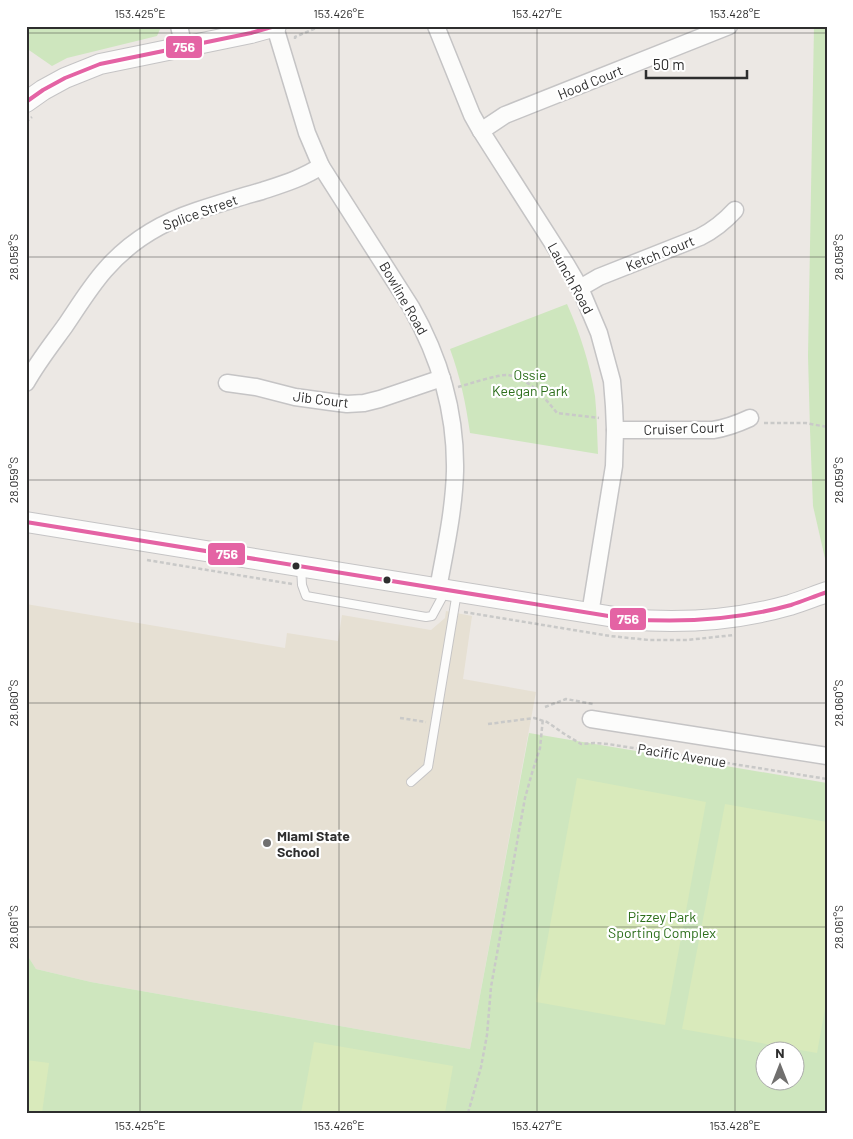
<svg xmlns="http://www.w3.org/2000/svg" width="853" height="1139" viewBox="0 0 853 1139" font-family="Barlow,sans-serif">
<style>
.education{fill:#e6e0d3}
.green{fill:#cee6be;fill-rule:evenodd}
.pitch{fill:#d9eabb}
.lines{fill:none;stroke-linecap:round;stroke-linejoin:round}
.service-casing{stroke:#c5c4c5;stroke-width:10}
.minor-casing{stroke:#c5c4c5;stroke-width:19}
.tertiary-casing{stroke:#c5c4c5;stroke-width:22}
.path{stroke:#c9c9c8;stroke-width:2.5;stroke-dasharray:4 2.5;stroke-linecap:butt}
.service{stroke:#fcfcfb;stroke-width:8}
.minor{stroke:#fcfcfb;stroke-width:16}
.tertiary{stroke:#fcfcfb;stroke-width:20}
.bus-1-casing{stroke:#fff;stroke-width:8}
.bus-1{stroke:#e463a4;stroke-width:4}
.ticks{fill:none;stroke:#2e2e2e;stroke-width:1;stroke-opacity:0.45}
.bus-dot{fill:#2e2e2e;stroke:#fff;stroke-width:2}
.poi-dot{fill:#706f6e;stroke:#fff;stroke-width:2}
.labels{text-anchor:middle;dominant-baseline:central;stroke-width:4.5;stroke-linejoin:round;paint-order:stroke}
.street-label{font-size:14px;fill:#2e2e2e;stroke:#fff}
.park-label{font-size:14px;fill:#2c6e1b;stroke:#fff}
.poi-label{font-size:14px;font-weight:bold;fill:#2e2e2e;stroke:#fff;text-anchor:start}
.line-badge{stroke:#fff;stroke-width:2}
.badge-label{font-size:14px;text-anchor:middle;font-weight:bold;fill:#fff}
.neatline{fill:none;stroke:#2e2e2e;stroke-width:2}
.ticks-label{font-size:12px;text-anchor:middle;fill:#2e2e2e}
</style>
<rect width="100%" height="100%" fill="#ece8e4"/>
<polygon class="education" points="26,604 285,648 287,633 338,641 342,615 431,630 445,618 446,611 472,616 463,679 536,692 470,1049 91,982 36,969 26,953"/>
<g class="green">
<polygon points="26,26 161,26 161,27 157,36 67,58 52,66 26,48"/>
<polygon points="814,26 827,26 827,567 813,506 810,430 808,356"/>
<path d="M567,304C580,333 590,364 595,396C597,415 597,434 598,454L470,433C466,404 460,376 450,349Z"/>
<path d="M529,733L827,783V1113H26V953L36,969L91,982L470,1049ZM766,1052H796V1082H766Z"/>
</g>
<g class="pitch">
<polygon points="577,778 706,802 665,1025 536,1002"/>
<polygon points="725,804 827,822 827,998 817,1053 682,1029"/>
<polygon points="314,1042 453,1066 445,1113 301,1113"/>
<polygon points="26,1060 49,1063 42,1113 26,1113"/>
</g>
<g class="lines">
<defs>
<g id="service">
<polyline points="301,567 302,585 306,596 426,617 432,616 445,592"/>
<polyline points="411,782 428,767 457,592"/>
</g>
<g id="minor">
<polyline points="179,26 184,47"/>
<polyline points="436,26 472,115 481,131 566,264 580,288 599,333 612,381 614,406 615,430 614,466 590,614"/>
<path d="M275,27L307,133L321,166L411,307C440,358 456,412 455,471C454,511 445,550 438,589"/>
<polyline points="481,131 505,115 729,26"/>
<path d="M580,288L599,277L700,237C714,230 724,222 735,210"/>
<path d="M26,383C37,363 52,344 65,326C78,307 90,287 105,270C130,241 160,223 196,211C218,204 240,197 262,191C283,184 303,178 321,166"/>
<polyline points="227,383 256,387 295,397 331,402 347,404 364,403 380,399 442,378"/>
<path d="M615,430H713C726,428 737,424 750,418"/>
<polyline points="591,719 827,756"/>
</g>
<g id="tertiary">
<polyline points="26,102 43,90 65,78 100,64 251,33 276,26"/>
<path d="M26,522L627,619C682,624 737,620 790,605C803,601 815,596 827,592"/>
</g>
</defs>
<use href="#service" class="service-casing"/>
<use href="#minor" class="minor-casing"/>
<use href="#tertiary" class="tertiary-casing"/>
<g class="path">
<polyline points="295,39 295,37 321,26"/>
<polyline points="26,122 32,117"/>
<path d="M458,387C469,384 499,374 508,375C530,379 544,397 557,413L599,418"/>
<polyline points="764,423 806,423 827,427"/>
<polyline points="147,560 292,584"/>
<polyline points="464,612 610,636 649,640 687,640 734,635"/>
<polyline points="545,707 566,699 593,704"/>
<polyline points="400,718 426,722"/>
<polyline points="488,724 534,718 547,722 566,735 581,744 594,743 608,744 827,779"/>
<polyline points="468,1113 481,1067 487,1035 491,987 525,798 532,773 540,748 543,718"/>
</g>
<use href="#service" class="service"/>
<use href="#minor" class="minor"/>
<use href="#tertiary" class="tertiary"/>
<defs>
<g id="bus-1">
<polyline points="26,102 43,90 65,78 100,64 251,33 275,26"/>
<path d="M26,522L627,619C682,623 737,620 791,605C803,601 815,596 827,592"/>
</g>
</defs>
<use href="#bus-1" class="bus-1-casing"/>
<use href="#bus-1" class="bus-1"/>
</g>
<path class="ticks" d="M140,26V1113M339,26V1113M537,26V1113M735,26V1113M26,33H827M26,257H827M26,480H827M26,703H827M26,927H827"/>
<g class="bus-dot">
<circle cx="296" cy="566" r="4.5"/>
<circle cx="387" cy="580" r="4.5"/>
</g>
<circle class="poi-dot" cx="267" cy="843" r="5"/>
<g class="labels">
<g class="street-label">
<text transform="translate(590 82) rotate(-22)">Hood Court</text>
<text transform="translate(200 212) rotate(-20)">Splice Street</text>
<text transform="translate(660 253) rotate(-22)">Ketch Court</text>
<text transform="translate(571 278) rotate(61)">Launch Road</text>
<text transform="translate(404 298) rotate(60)">Bowline Road</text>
<text transform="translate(321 399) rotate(7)">Jib Court</text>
<text transform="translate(684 428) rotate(-2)">Cruiser Court</text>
<text transform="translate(682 755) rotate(9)">Pacific Avenue</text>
</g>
<g class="park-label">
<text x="530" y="374">Ossie<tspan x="530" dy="16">Keegan Park</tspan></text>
<text x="662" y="916">Pizzey Park<tspan x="662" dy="16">Sporting Complex</tspan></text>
</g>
<g class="poi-label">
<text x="277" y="835">Miami State<tspan x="277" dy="16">School</tspan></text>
</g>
</g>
<g class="line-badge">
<rect x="165" y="35" width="38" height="24" rx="5" fill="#e463a4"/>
<rect x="207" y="542" width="39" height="24" rx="5" fill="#e463a4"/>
<rect x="609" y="607" width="38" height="24" rx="5" fill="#e463a4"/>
</g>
<g class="badge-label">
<text x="184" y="52">756</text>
<text x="227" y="559">756</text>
<text x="628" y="624">756</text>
</g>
<rect width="853" height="1139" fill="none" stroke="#ffffff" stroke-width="55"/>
<g transform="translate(780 1066)"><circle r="24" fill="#ffffff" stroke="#ababab"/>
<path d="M0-4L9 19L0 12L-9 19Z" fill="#706f6e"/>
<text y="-8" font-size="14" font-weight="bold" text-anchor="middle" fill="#2e2e2e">N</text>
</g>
<path d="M646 70v8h101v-8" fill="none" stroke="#2e2e2e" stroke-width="2.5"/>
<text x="653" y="70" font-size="15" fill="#2e2e2e" stroke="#ffffff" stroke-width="4" paint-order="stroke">50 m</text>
<rect x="28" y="28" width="798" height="1084" class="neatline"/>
<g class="ticks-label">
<text x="140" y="18">153.425°E</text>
<text x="339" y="18">153.426°E</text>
<text x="537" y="18">153.427°E</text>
<text x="735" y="18">153.428°E</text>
<text transform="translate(14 257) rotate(-90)" y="4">28.058°S</text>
<text transform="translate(839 257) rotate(-90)" y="4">28.058°S</text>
<text transform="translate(14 480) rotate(-90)" y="4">28.059°S</text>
<text transform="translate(839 480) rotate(-90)" y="4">28.059°S</text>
<text transform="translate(14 703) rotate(-90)" y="4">28.060°S</text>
<text transform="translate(839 703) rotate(-90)" y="4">28.060°S</text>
<text transform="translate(14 927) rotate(-90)" y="4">28.061°S</text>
<text transform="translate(839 927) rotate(-90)" y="4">28.061°S</text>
<text x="140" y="1130">153.425°E</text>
<text x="339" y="1130">153.426°E</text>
<text x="537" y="1130">153.427°E</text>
<text x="735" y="1130">153.428°E</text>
</g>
</svg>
